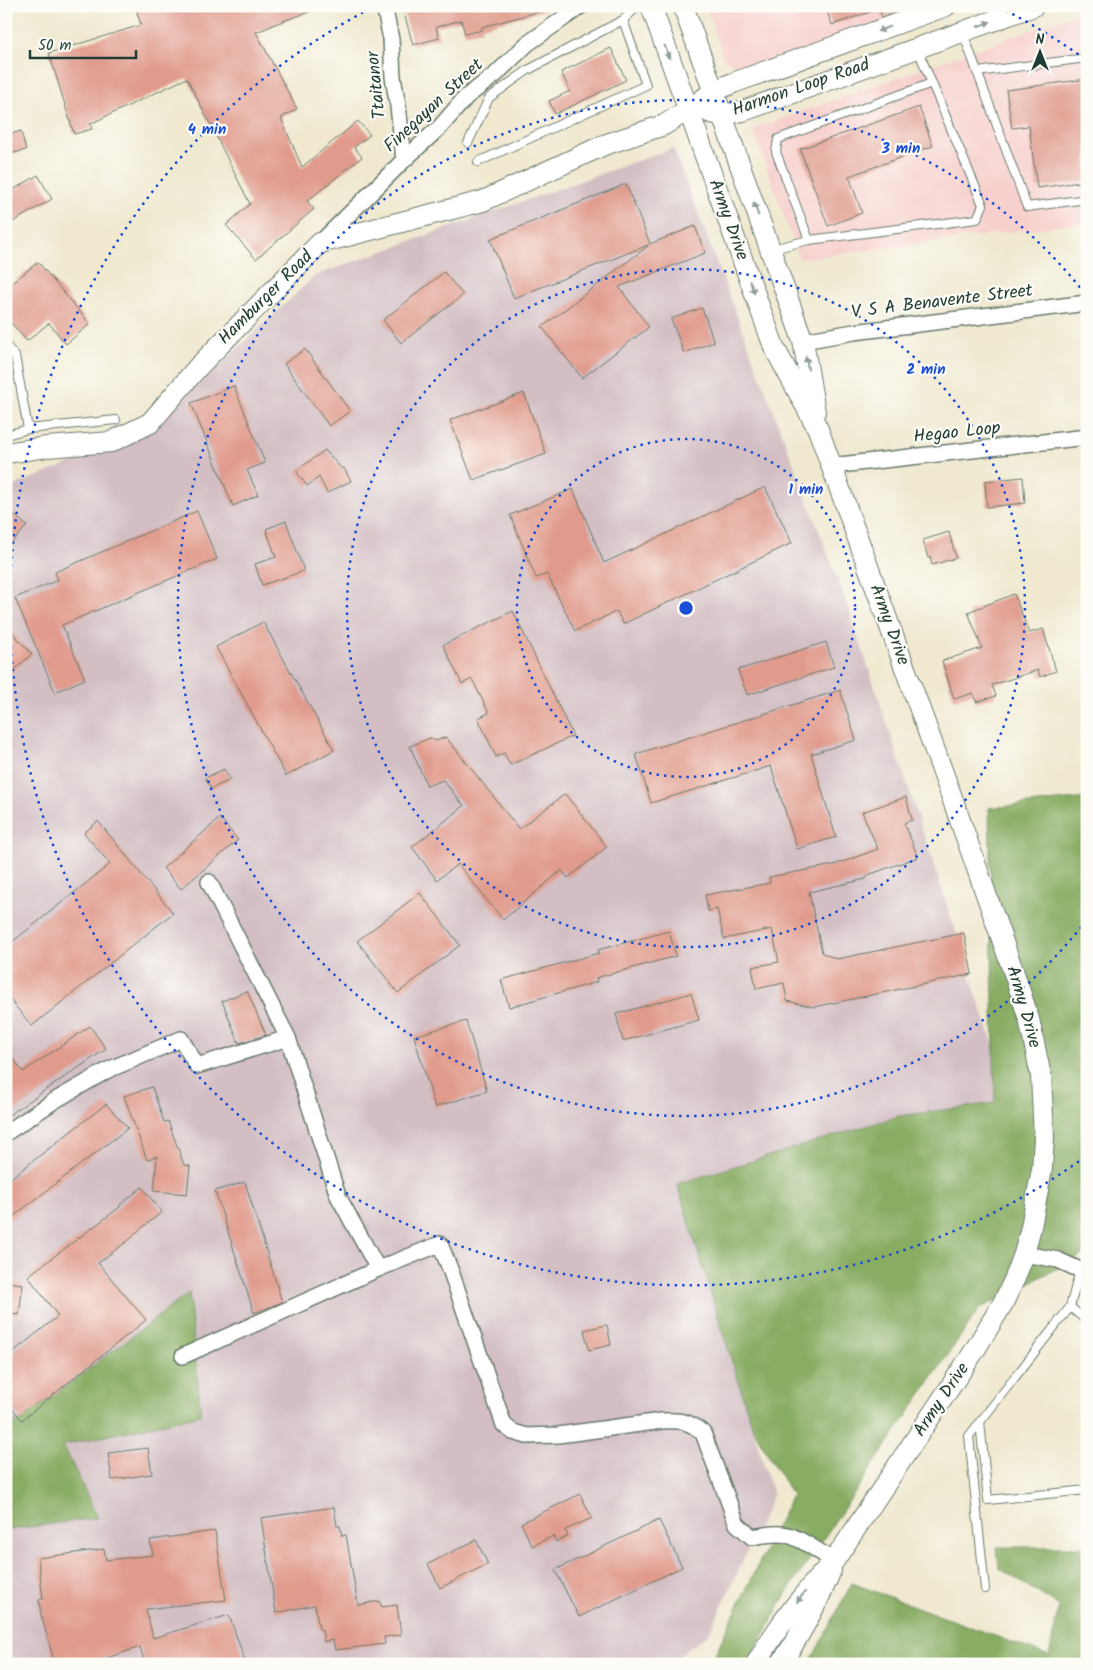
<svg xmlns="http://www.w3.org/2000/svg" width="1093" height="1670" viewBox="0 0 1093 1670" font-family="Kalam,sans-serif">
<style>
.built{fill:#f7d0cd}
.industrial{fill:#d2bec3}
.forest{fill:#87ac62;stroke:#53744b}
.building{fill:#e09b8d}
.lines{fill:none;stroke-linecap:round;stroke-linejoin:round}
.lane-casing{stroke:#68796b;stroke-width:10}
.street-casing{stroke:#68796b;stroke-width:18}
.secondary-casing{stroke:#68796b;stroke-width:22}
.lane{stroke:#fff;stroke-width:8}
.street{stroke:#fff;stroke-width:15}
.secondary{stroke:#fff;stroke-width:20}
.oneway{fill:#8f9e9a}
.ring{fill:none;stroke:#1d4ed8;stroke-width:2.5;stroke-dasharray:2.5 5}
.labels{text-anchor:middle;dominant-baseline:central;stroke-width:4.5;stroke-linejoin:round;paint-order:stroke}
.street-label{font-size:18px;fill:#1f3d34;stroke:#fdfcf7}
.centre{fill:#1d4ed8;stroke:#fdfcf7;stroke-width:2.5}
.ring-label{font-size:15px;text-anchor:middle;font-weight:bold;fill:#1d4ed8;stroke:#fdfcf7;stroke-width:4.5;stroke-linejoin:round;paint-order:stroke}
</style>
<rect width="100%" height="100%" fill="#fdfcf7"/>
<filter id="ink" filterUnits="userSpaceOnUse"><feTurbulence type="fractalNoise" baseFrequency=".02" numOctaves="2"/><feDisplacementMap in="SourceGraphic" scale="10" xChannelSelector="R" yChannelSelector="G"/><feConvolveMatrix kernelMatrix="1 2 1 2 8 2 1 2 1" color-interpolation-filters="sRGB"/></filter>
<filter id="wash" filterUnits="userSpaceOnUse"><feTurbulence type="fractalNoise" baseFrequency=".0096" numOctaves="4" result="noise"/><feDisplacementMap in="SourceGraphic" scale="20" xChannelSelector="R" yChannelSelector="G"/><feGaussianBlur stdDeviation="1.12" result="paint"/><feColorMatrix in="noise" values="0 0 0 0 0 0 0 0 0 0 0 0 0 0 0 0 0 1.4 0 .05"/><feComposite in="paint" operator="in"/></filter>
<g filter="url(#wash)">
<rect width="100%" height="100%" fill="#f0e9d0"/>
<g class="built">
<polygon points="706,6 938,6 759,73 724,60"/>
<polygon points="1087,10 1087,222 799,259 753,129"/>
</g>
<polygon class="industrial" points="673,148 850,612 995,1050 995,1103 899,1116 678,1184 773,1495 709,1634 667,1664 6,1664 6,489 149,431 316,275"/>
<g class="forest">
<polygon points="1087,798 1087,1253 979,1309 786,1594 748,1664 710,1664 792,1495 753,1429 677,1184 899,1116 995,1103 989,808"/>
<polygon points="189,1293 201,1415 63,1445 98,1518 6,1530 6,1407 16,1424"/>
<polygon points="997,1547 1087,1547 1087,1664 809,1664 852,1583 1049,1656 1059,1606 999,1568"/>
</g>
<g id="blocks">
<g class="building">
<polygon points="135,6 320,6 320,8 272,25 272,26 256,32 297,109 281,118 302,167 358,121 370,135 354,147 362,157 307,201 314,209 256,259 226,225 250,204 187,78 90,124 92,129 74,134 49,53 141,25"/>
<polygon points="402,6 544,6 545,10 482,27 482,30 465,34 461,20 436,27 439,38 413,45"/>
<polygon points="825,6 910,6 882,17 879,9 832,25"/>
<polygon points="611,48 626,80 555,114 549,101 570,91 561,72"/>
<polygon points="1087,79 1087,181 1037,188 1029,126 1012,128 1006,90"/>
<polygon points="919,107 933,146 849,176 862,213 828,226 800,149"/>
<polygon points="21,131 26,150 6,155 6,135"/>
<polygon points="38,175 52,199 6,226 6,194"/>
<polygon points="626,184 650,244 695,226 705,253 619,287 649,327 582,378 542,327 648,246 648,245 514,298 490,239"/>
<polygon points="38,262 90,324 66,344 49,323 27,341 6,317 6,288"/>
<polygon points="444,272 463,295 401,343 383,320"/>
<polygon points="702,308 714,342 684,353 671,319"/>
<polygon points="305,349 350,411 329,426 284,364"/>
<polygon points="234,386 265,463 247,470 258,495 233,506 191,403"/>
<polygon points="524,393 546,454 473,480 450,420"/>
<polygon points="325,450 342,469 344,468 351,481 327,493 319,477 307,486 296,471"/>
<polygon points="1023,477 1025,503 987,507 985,481"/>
<polygon points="765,487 792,543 623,624 617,611 575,631 547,574 536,578 510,515 573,489 604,563"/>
<polygon points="6,508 27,526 6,549"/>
<polygon points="197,511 217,559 62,625 85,679 55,692 15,598 58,580 55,572"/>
<polygon points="286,521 304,571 262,585 255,564 276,557 266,529"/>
<polygon points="949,532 956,558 932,565 930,557 928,558 923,540"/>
<polygon points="1014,594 1029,633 1043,629 1056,671 1040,677 1038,670 992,685 996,696 976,702 973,693 954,699 942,661 982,648 968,612"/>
<polygon points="513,611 573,736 510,765 504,753 496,757 478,718 489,713 472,679 462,684 443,645"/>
<polygon points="263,622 334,750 286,776 216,647"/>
<polygon points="6,626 32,654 6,678"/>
<polygon points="826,642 834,667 747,695 738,670"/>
<polygon points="840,690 856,740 811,754 836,837 797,849 771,766 651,803 636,754"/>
<polygon points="446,737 519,829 565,794 607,847 568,878 562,870 503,920 458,864 437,880 412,847 464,806 443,780 427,786 410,746 430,738 436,741"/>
<polygon points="224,769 230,780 211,789 205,778"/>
<polygon points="906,797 912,820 904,823 918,857 868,875 866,879 809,892 822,953 837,959 964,933 972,974 814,1007 787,1001 784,983 756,989 752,967 779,962 772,929 724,939 717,909 708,911 705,895 770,883 769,877 834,865 878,849 862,812"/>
<polygon points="220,818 238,840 181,889 163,868"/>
<polygon points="98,821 173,913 32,1026 6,995 6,947 110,864 84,833"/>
<polygon points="420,893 460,945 398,993 357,941"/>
<polygon points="669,931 676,956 596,978 597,982 509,1007 501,980 599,953 598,950"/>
<polygon points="247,991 266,1035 239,1043 222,1001"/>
<polygon points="691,993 699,1020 623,1041 616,1014"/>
<polygon points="466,1021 487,1091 435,1107 414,1036"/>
<polygon points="90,1026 106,1049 6,1117 6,1062 13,1058 23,1072"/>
<polygon points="152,1087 164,1122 168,1121 184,1165 190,1166 187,1194 154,1191 157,1156 147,1160 124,1096"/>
<polygon points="106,1104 128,1128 6,1222 6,1182"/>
<polygon points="245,1182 282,1302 254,1313 215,1191"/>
<polygon points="142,1187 162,1212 133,1235 133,1237 98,1263 146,1320 22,1420 6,1401 6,1358 58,1316 28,1276 120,1207 119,1206"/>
<polygon points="6,1282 23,1284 19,1315 6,1313"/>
<polygon points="607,1325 611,1345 589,1350 584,1330"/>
<polygon points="148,1448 152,1474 112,1480 108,1453"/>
<polygon points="580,1494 592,1518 565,1530 568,1536 556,1542 553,1536 532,1546 521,1523"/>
<polygon points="334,1507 337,1526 340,1526 342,1536 346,1535 358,1605 379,1601 382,1607 397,1605 401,1635 384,1637 385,1644 335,1650 333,1640 324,1642 322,1630 319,1629 315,1605 276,1613 261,1518"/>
<polygon points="659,1520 682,1567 579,1617 555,1570"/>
<polygon points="215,1531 226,1600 146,1609 153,1638 229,1615 246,1664 145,1664 140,1647 89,1664 55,1664 41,1615 39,1600 43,1599 38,1558 104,1549 106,1560 153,1555 150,1540"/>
<polygon points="476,1540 488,1564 440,1588 428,1564"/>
</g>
</g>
</g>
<g filter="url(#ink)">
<use href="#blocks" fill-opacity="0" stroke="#68796b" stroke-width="1"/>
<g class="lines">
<defs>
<g id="lane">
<polyline points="623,20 638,6"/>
<polyline points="963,33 1027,207 1087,199"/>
<polyline points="977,72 1087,58"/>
<polyline points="468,143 489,98 528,70 623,20 646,85 478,162"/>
<polyline points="809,240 776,152 778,139 932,83"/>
<polyline points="772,249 809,240 977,219 983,205 918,50"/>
<polyline points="6,346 15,356 28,429 116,420"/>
<polyline points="6,435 28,429"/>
<polyline points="1070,1307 1087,1321"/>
<polyline points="980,1422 988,1500 1087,1490"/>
<polyline points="985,1589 969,1436 1070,1307 1080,1270"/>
</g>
<g id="street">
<polyline points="384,6 391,39 393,77 398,106 404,160"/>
<polyline points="320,243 404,160 441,126 466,97 495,75 527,44 581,6"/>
<polyline points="803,341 854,332 1087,303"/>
<polyline points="831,466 1087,437"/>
<path d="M209,882L288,1038L338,1196L378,1269L440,1244L450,1269L504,1425L513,1432L527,1436L558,1435L662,1421C681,1420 689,1421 703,1433L737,1524L752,1537C764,1535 777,1532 788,1535C805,1540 820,1553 834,1561"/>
<polyline points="6,1133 54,1101 108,1070 181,1039 197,1066 288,1038"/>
<polyline points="1024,1254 1058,1260 1080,1270 1087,1271"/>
<polyline points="183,1356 378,1269"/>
</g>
<g id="secondary">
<path d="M651,6L774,347L818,429L950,792L1016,979L1029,1019L1041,1076L1044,1137L1042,1169L1031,1227L1024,1254L1015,1278L1003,1303L973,1353L834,1561C803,1593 778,1625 756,1664"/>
<polyline points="683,6 803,341 815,412"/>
<polyline points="710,113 722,115 743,111 1034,6"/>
<polyline points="6,453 47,447 111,442 150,423 198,367 320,243 483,201 604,145 664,125 688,110 714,91 733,83 946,6"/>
<path d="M781,1664C801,1633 818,1604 831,1570"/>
</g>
</defs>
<use href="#lane" class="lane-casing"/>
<use href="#street" class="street-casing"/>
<use href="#secondary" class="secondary-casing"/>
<use href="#lane" class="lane"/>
<use href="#street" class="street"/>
<use href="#secondary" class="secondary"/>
</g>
<defs><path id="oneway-solid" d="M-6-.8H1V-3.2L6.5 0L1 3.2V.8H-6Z" transform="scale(1.25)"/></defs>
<g class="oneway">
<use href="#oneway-solid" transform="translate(984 24) rotate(-20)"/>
<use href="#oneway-solid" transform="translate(884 29) rotate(160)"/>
<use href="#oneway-solid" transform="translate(667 52) rotate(70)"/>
<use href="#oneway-solid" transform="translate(756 209) rotate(-110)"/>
<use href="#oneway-solid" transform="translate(752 287) rotate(70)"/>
<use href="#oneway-solid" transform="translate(807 363) rotate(-99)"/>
<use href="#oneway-solid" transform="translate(801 1597) rotate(128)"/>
</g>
</g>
<g class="ring">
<circle cx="686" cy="608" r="169"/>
<circle cx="686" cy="608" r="339"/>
<path d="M1086 921A508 508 0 1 1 1086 295"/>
<path d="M1085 1157A678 678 0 1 1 373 7M999 7A678 678 0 0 1 1085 59"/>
</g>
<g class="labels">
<g class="street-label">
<text transform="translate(377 85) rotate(-96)">Ttaitanor</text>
<text transform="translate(801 88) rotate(-19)">Harmon Loop Road</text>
<text transform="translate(434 106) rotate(-43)">Finegayan Street</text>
<text transform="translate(728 220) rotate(70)">Army Drive</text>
<text transform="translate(266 298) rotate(-45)">Hamburger Road</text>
<text transform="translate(942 302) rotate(-7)">V S A Benavente Street</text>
<text transform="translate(957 433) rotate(-6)">Hegao Loop</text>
<text transform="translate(889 625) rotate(70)">Army Drive</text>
<text transform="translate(1023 1007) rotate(74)">Army Drive</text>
<text transform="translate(942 1400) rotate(-56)">Army Drive</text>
</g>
</g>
<circle cx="686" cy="608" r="8" class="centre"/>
<g class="ring-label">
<text x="207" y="134">4 min</text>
<text x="901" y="153">3 min</text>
<text x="926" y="374">2 min</text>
<text x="806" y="494">1 min</text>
</g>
<rect width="1093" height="1670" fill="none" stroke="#fdfcf7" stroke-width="25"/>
<g transform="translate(1040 52)" stroke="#fdfcf7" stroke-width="4" paint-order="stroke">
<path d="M0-4L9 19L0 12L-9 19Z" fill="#1f3d34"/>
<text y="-8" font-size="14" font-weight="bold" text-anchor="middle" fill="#1f3d34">N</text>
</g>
<path d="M30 50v8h106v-8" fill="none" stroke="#1f3d34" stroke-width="2.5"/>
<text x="38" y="50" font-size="15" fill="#1f3d34" stroke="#fdfcf7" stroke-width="4" paint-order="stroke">50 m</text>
</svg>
